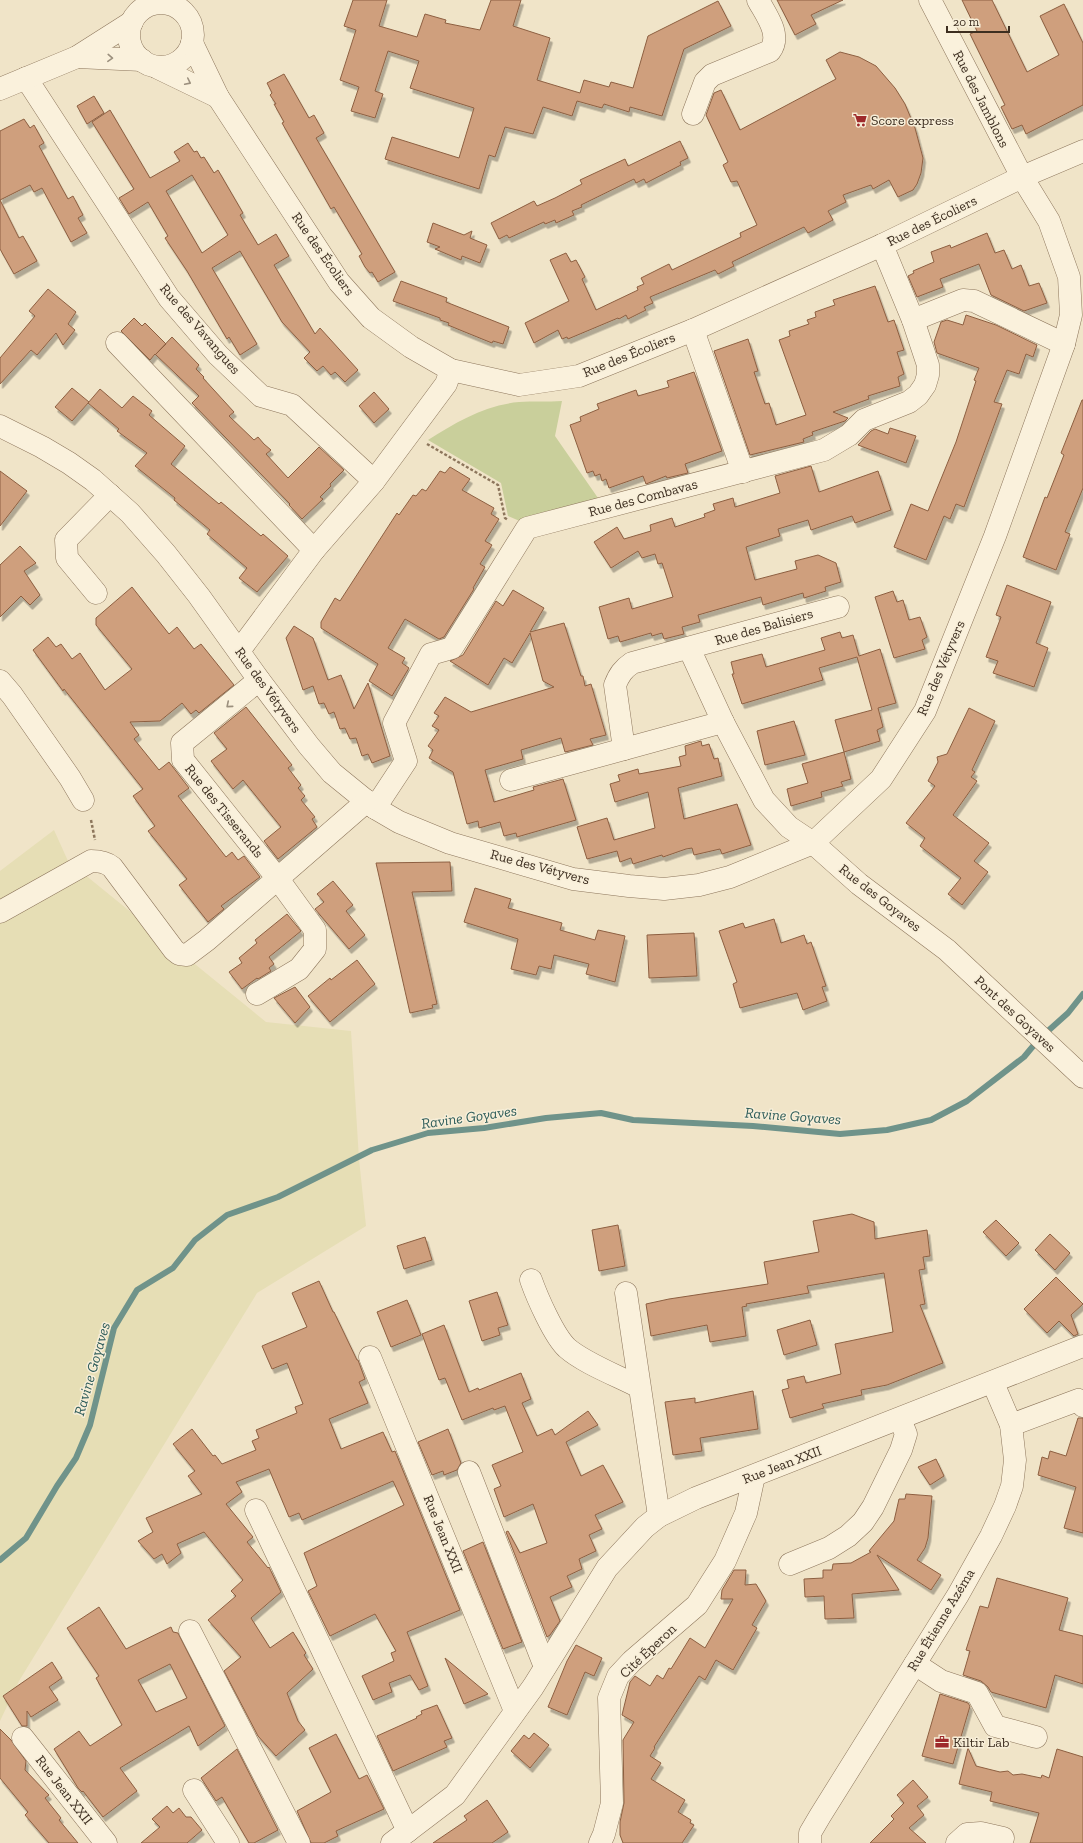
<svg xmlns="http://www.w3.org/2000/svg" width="1083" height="1843" viewBox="0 0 1083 1843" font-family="'Zilla Slab',serif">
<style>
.farmland{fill:#e6deb5}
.green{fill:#c9cf9b}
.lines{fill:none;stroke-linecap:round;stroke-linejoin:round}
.stream{stroke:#6f938a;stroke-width:6}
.building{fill:#cf9f7d;stroke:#8d5f41;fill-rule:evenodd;filter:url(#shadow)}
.minor-casing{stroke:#8d765c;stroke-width:23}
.path{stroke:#8d765c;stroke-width:2.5;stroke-dasharray:3 2;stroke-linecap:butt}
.minor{stroke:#faf1dc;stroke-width:22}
.oneway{stroke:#9c907e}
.labels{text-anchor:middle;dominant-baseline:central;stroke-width:3;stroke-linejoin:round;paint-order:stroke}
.street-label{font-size:14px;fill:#3d2e20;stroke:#f7eed8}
.poi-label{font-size:14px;fill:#3d2e20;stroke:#f7eed8;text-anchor:start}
.water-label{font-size:15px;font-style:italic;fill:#2f5d5a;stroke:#f7eed8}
</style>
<defs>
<filter id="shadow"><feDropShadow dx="2.5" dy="4.5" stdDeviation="0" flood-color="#0004"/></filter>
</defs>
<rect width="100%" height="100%" fill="#f0e4c8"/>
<polygon class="farmland" points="54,830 68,861 266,1022 351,1031 359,1159 366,1226 257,1293 19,1681 0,1721 0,871"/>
<path class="green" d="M562,401L555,436L598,498L522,522L508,516L501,483L428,440C456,422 485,405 519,402C533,401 548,402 562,401Z"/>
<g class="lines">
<polyline class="stream" points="0,1560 26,1538 57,1486 76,1458 90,1425 114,1328 137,1290 173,1268 195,1240 227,1215 278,1197 372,1150 428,1133 484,1128 546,1118 601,1113 633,1120 753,1126 840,1134 887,1130 931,1120 967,1101 1024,1057 1039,1039 1068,1013 1083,994"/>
</g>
<g class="building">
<polygon points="353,0 387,0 379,26 417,37 425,14 446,20 445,23 480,30 491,0 521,0 513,26 550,38 537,80 580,93 584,80 609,87 611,82 633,88 648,36 718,1 731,26 684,49 662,116 630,107 629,112 604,104 602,108 577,101 572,116 543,107 533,134 505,127 495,157 489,155 479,189 385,159 392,137 459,158 474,108 410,88 419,61 388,51 375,91 383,94 375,118 351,111 359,87 340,80 356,30 344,26"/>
<polygon points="777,0 843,0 811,15 816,24 795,35"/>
<polygon points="962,0 992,0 1027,72 1059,55 1040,16 1064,4 1083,43 1083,105 1026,134 1022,125 1012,129 1001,107 1005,105 970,34 977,31"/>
<polygon points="840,52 859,57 876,66 895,88 905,104 915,128 923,158 921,173 917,184 913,190 898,197 889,180 873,189 871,185 843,195 846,202 828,211 833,220 808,233 804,227 732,262 734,266 718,274 715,270 650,297 653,303 644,307 646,310 628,319 626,315 619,319 618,318 568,339 567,337 562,339 558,330 534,343 525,323 569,301 550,260 566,253 571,262 576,260 585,277 582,279 596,310 638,290 637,287 644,284 641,278 669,264 672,270 741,237 740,233 757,225 737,181 731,182 723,165 728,162 706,115 714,93 721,90 740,130 836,79 826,60"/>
<polygon points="284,74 309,118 314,115 324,133 316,138 395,272 378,282 372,272 370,273 365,267 359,256 362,254 334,207 331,209 282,123 284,122 274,104 276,104 270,95 272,93 267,83"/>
<polygon points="94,96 104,113 87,124 77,106"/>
<path d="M110,110L150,178L180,161L174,152L188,143L194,152L197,151L201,158L204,157L214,173L218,170L243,213L240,215L258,245L276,234L289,256L274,265L315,334L320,328L358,370L345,382L335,372L331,375L323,366L317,371L304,358L310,352L282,322L240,251L212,268L257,344L240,355L229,337L227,339L187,271L165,238L168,236L148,202L129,214L119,198L134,189L92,122ZM192,175L228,235L202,253L166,191Z"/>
<polygon points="24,119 30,128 34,125 44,143 39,146 63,190 68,199 73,196 83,215 78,218 87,233 71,242 42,188 34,192 30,185 0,200 19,238 23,236 37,261 14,274 0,249 0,131"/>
<polygon points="680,141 688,158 680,162 681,165 646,183 644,179 636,183 634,179 581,205 582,207 572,211 574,215 556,223 555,220 545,224 544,222 509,238 507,235 499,239 491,223 534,201 537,206 555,198 582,184 580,180 625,159 628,166"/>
<polygon points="433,223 464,235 472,231 470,238 487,245 480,263 462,256 461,260 435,249 440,247 427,242"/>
<polygon points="987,233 995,253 1004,250 1012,269 1021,265 1029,286 1039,283 1047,303 1024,311 991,295 979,264 940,279 943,287 917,297 908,276 914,273 913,271 934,262 931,252 950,245 951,248"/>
<polygon points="401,281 447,298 446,302 509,327 503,344 493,341 492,343 460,330 448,325 449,323 440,320 440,318 393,301"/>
<polygon points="875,286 888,322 894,320 904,350 897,352 904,374 898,377 900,386 868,396 869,399 833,412 848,418 845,421 812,432 813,435 803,439 804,442 750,455 714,351 748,339 758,371 754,372 765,404 769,403 776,425 806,415 779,340 790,336 789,331 809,324 807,320 816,317 815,312 835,305 833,300"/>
<polygon points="48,289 76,312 68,324 75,330 63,345 56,333 37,355 31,350 0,384 0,358 35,316 29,311"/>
<polygon points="966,315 996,325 1037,345 1033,357 1026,354 1019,374 1007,370 994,402 1002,404 964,507 956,504 950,519 944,516 926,560 894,547 911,504 928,511 956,442 976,381 974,380 979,368 937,353 934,342 941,322 947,320 963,325"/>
<polygon points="134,318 142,326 145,323 166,344 156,354 172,337 199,365 196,369 204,377 203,378 234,412 229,416 254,440 258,437 264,444 271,450 266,454 288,478 319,447 344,470 330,484 331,486 320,497 323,499 302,519 289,505 290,504 192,403 199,396 155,354 150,360 121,331"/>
<polygon points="694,372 722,451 685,464 688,473 667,478 666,476 646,484 643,476 609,488 606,479 602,481 600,474 595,476 593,471 587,473 570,425 581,421 580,417 599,409 597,404 636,390 638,396 669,387 667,381"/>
<polygon points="72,388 89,402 72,421 55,407"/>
<polygon points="100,389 122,408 133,396 152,411 149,415 185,446 171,464 219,504 221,502 261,536 263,534 288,556 257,592 239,578 247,568 207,534 210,530 174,500 175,498 135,466 147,453 117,431 119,429 88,403"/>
<polygon points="374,392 389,409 374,423 359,406"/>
<polygon points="1082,400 1083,400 1083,488 1065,532 1070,534 1056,570 1023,557 1045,497 1047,498 1064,455 1061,453"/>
<polygon points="890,428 916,436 906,463 858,445 871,431 875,429 888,434"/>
<polygon points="811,466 819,492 878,471 891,510 855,523 852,516 811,530 808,520 778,529 780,536 746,547 755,580 797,569 795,561 818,555 836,563 841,582 825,587 826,591 804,598 803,593 763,605 761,597 698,615 700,622 682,627 684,634 664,639 662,633 652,636 651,633 620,642 618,636 608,639 599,607 629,598 632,609 673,597 662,563 658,564 655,554 642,558 638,551 611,568 594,542 617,527 624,539 651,531 650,525 672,518 675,527 705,517 704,514 715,510 713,504 733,498 735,507 780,493 775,476"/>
<polygon points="450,467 470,479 462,490 494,508 491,514 499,519 485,541 492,545 480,564 485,567 473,588 474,589 444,637 439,639 405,619 388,648 405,658 402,663 409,668 392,696 369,681 378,664 321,628 321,622 335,598 340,601 397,513 399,515 413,495 416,496 422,489 426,491 440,471 445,473"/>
<polygon points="0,471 27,491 0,526"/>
<polygon points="20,546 36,563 24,571 40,595 30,605 21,596 0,617 0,565"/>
<polygon points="1007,585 1051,602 1036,643 1048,648 1034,687 993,673 998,661 986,657 1001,617 996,615"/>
<polygon points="132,587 169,634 177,627 194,649 201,644 234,685 199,713 196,710 191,714 182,703 160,721 130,722 139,735 134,739 159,770 169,762 189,788 178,796 226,857 232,852 238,860 244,856 260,877 221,906 224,909 208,922 179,885 187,879 148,831 155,826 133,796 143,789 64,689 63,691 33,650 48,637 56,647 61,644 72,659 80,653 105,690 132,669 96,625 96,618"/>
<polygon points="513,590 544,608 530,632 564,623 581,676 583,676 585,686 591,684 606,735 590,739 593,745 565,752 561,738 521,750 523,759 485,770 494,802 534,790 533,787 563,779 576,820 517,837 516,833 504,836 500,822 479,828 478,821 467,824 453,772 429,758 433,750 428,746 439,730 432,726 439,716 434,713 445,697 471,712 554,687 543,681 530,633 512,663 504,658 488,685 450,661 463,655 496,601 503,606"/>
<polygon points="893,591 897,602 903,600 909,620 920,617 927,637 922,640 925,649 894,658 875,597"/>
<polygon points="294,626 313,638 328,680 341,675 354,709 368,683 390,756 372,763 368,754 362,756 356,738 350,739 345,728 340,729 334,712 329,714 324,703 319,704 313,686 303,690 286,638"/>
<polygon points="840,632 842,638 853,635 859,656 880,649 896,703 878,708 883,727 877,730 880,741 844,752 835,720 872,710 857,657 819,668 823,680 742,704 732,674 734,674 731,662 762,654 766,667 825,650 821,638"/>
<polygon points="246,707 292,765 288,768 301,785 298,788 305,796 301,800 315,817 312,819 317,827 278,859 264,841 281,827 243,780 233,789 211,761 227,749 214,733"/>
<polygon points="969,708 995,721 972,770 975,772 971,777 977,781 953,815 989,843 974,861 988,872 962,905 948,894 961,878 920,846 925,838 906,823 935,786 928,781 938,762 937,757 947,754"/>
<polygon points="794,721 805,755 765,765 757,731"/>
<polygon points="701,741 702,746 709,744 714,759 718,758 722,776 678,788 684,819 737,804 751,845 722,854 720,849 694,855 692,848 686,849 663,857 662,855 633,864 631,858 620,862 617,851 587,859 577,827 607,818 614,840 655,828 648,792 615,802 610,784 620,781 618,775 638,769 639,774 681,766 679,757 686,755 685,746"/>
<polygon points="844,752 851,779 841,782 843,786 821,792 822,797 791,806 787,789 808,783 802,764"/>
<polygon points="450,862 452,891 412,892 437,1004 432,1005 433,1008 410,1013 376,863"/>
<polygon points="333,881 353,905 346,911 365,935 349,949 315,909 324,902 317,894"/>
<polygon points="475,888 511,899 508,908 562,923 560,930 595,940 598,930 625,936 615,982 586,974 589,964 554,955 551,969 539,966 536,975 511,969 518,939 464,922"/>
<polygon points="287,914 301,931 269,957 274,964 269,968 271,971 258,979 257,978 242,989 229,972 242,963 239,958 257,943 255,940"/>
<polygon points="774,919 781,943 804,935 807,944 811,942 826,986 822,987 827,1001 803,1010 797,993 740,1008 733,984 737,982 719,931 743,923 745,928"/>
<polygon points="694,933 697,976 649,978 647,935"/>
<polygon points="357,960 375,984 330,1022 308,996 330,978 331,980"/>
<polygon points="295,987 310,1007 295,1023 274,998"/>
<polygon points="852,1214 874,1222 875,1239 927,1230 930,1256 923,1257 925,1269 919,1270 925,1304 920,1305 943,1363 887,1385 861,1390 862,1395 822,1404 824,1408 790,1418 782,1390 789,1388 787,1380 804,1376 806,1383 841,1374 835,1344 893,1332 884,1273 807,1286 809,1293 746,1304 747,1306 742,1307 746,1336 710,1342 707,1325 651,1336 646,1304 669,1299 768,1284 764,1262 819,1252 813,1221"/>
<polygon points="996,1220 1019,1243 1006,1256 983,1232"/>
<polygon points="618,1225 625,1266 599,1271 592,1230"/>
<polygon points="1050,1234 1070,1253 1055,1270 1035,1250"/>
<polygon points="425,1237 432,1260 404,1269 397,1246"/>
<polygon points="1056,1277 1083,1304 1071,1315 1078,1334 1074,1336 1059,1321 1047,1333 1024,1309"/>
<polygon points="319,1281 333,1312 334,1312 357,1360 358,1360 365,1379 359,1382 368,1403 329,1419 341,1449 383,1432 392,1452 395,1451 460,1610 407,1632 428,1686 419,1690 410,1675 389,1683 392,1692 373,1700 362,1676 394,1661 391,1653 396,1651 375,1614 330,1636 308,1591 317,1586 304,1553 404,1505 393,1481 302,1520 299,1513 289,1517 269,1469 236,1482 242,1492 226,1504 253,1537 247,1542 268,1568 269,1567 281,1592 251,1618 270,1648 293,1632 306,1653 304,1655 313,1669 287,1693 298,1721 305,1730 276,1756 258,1736 224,1671 241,1657 208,1620 236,1596 231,1591 243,1580 204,1532 177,1544 181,1553 167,1564 162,1554 154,1559 138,1541 153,1532 146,1518 202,1494 188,1476 195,1471 173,1444 192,1429 213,1456 215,1455 222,1464 256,1450 252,1441 259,1438 256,1430 297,1413 295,1407 303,1404 287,1363 272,1369 262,1346 307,1327 292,1293"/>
<polygon points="497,1292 508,1325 498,1328 500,1335 482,1341 469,1301"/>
<polygon points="407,1300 421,1335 391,1347 377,1312"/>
<polygon points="810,1320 817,1345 784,1355 777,1330"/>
<polygon points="444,1325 469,1392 478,1388 479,1390 521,1373 531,1399 522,1403 537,1436 552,1429 555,1435 588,1411 598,1425 566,1442 581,1476 603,1465 623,1502 595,1515 602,1529 589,1535 596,1551 579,1559 582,1569 567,1576 572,1587 550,1597 560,1621 550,1635 547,1637 506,1532 508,1531 520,1553 547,1543 533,1504 504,1517 494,1489 501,1486 492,1465 523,1452 505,1406 494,1410 493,1408 462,1420 445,1378 439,1380 422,1334"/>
<polygon points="753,1391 758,1429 700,1438 702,1451 673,1455 665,1402 695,1398 695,1403"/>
<polygon points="1078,1418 1083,1418 1083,1533 1064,1528 1076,1487 1038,1475 1042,1457 1048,1459 1050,1451 1066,1456"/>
<polygon points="448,1429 461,1463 457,1470 444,1475 443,1471 432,1475 418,1442"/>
<polygon points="936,1459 944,1476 930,1485 918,1467"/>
<polygon points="906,1494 932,1496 928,1538 925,1548 917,1560 941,1575 931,1590 877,1555 899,1590 852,1594 854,1618 825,1619 824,1596 805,1597 804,1579 823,1578 823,1570 832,1570 833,1564 851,1563 871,1552 869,1551 894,1521 899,1499 905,1499"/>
<polygon points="483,1542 522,1642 503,1649 463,1551"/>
<polygon points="734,1570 746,1570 745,1585 756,1584 766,1601 752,1625 757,1628 733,1670 716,1660 705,1680 699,1676 654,1747 655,1748 650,1756 661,1763 651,1779 685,1800 678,1812 691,1820 690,1823 694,1825 682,1843 623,1843 620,1835 620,1822 624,1803 623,1740 634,1722 622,1715 630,1682 635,1676 650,1686 657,1675 663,1679 669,1668 671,1669 690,1638 705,1648 733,1599 721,1599 722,1590"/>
<polygon points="997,1578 1068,1598 1059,1630 1083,1636 1083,1684 1055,1675 1046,1708 991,1692 988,1687 981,1681 963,1675 970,1651 966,1650 980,1606 988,1608"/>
<path d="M99,1607L126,1649L171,1627L173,1632L178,1633L225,1726L198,1746L189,1726L120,1768L137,1791L103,1817L83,1791L82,1792L78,1788L54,1749L79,1731L90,1746L122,1725L96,1678L99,1676L67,1628ZM170,1664L187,1698L156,1712L138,1680Z"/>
<polygon points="576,1645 602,1658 594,1676 585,1672 567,1715 548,1707 567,1661"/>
<polygon points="445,1658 488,1694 464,1704"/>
<polygon points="52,1662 62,1678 49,1687 58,1700 31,1717 27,1711 27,1726 22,1726 3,1696"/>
<polygon points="940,1694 968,1703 970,1706 953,1764 922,1756"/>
<polygon points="437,1705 452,1738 444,1741 447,1747 393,1771 377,1736 417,1718 416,1717 422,1714 421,1711"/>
<polygon points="0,1729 11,1740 26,1761 25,1770 49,1795 45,1798 61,1818 59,1820 78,1843 49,1843 25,1815 28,1812 0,1778"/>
<polygon points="534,1733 549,1745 530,1768 511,1751 524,1735 529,1739"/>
<polygon points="336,1734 359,1779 367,1775 384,1809 336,1831 338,1836 324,1843 311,1843 297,1811 331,1792 309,1748"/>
<polygon points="968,1748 976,1766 1000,1772 1008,1771 1013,1775 1022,1774 1041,1778 1042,1775 1049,1778 1057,1749 1083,1757 1083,1843 1030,1843 1039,1813 990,1801 992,1792 959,1784"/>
<polygon points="237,1749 278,1830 254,1843 249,1843 222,1797 216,1801 201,1778"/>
<polygon points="913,1780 928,1797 917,1806 924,1815 909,1828 926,1843 870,1843 894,1819 891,1816 904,1803 897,1795"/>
<polygon points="487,1800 508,1832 492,1843 433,1843 467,1820 464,1816"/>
<polygon points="167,1806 173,1813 179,1808 186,1817 191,1817 202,1830 187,1843 141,1843 160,1827 152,1819"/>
</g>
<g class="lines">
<defs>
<g id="minor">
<circle cx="161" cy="35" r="32"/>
<polyline points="192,43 218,97 339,282 371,318 411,347 451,370 519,385 579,376 693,330 882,245 1022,177 1083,151"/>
<polyline points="77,57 142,60"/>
<polyline points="158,68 218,97"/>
<polyline points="26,78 169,298 218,355 261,396 292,405 374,481"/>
<polyline points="0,89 77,57 132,22"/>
<path d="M693,114L705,82L712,75L770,51C782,35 766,15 758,0"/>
<polyline points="913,320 963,300 974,301 1064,344"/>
<polyline points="693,330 743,472"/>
<polyline points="117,343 314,550"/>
<polyline points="0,426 42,447 69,463 93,480 130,513 166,554 199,596 259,680 309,746 332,773 375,808 399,822 450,843 573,879 629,886 664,889 699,885 730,877 813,843 881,779 925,711 995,536 1064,344 1071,315 1069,277 1049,221 1022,177 930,0"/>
<polyline points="96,593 67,558 66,540 110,495"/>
<polyline points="689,648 723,722 764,800 789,827 813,843 859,884 947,950 1083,1077"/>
<polyline points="239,651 314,550 374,481 446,384 451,370"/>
<polyline points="0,681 12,695 70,778 83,800"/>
<path d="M624,749L615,685C619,675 623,669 632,663L838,607"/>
<polyline points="511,780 723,722"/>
<polyline points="375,808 406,761 394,723 431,654 452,648 527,528 824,450 849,435 864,420 909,402 918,395 925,385 928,375 928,365 913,320 882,245"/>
<path d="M0,912L91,861C100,861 106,862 112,867L174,950L179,954L187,955L207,940L367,801"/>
<polyline points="257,994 299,969 315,949 315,930 278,879 183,760 182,743 259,680"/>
<path d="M531,1280C537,1297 554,1336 567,1348C584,1363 618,1376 639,1387"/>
<polyline points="626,1293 659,1516"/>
<polyline points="370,1357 515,1711"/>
<polyline points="1011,1425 1078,1400 1083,1406"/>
<polyline points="469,1472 545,1667"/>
<polyline points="256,1510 408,1831"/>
<polyline points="790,1564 829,1548 848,1536 863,1522 873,1507 901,1450 906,1434 900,1419"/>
<polyline points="190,1631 299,1843"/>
<polyline points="915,1664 941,1681 977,1693 995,1726 1036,1737"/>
<polyline points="23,1738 106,1843"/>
<polyline points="194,1790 228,1843"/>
<polyline points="392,1843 455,1795 533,1687 607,1568 645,1527 659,1516 696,1498 1083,1346"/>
<polyline points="600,1843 604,1834 612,1803 609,1698 618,1676 632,1661 697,1605 725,1561 746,1513 754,1476"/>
<polyline points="810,1843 810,1833 820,1816 958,1595 991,1536 1005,1506 1012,1486 1015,1460 1011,1425 993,1383"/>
<polyline points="957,1843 967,1834 981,1833 1003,1838"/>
</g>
</defs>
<use href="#minor" class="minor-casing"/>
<g class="path">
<polyline points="427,444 498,485 505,518 508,520"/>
<polyline points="91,820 95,840"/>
</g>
<use href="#minor" class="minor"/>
</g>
<defs><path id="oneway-chevron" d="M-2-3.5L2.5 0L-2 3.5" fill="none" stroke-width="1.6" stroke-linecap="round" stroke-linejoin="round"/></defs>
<g class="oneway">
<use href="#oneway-chevron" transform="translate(110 58) rotate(3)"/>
<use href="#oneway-chevron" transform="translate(188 82) rotate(26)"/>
<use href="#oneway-chevron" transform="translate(229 705) rotate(140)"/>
</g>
<defs>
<symbol id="supermarket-bare" viewBox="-9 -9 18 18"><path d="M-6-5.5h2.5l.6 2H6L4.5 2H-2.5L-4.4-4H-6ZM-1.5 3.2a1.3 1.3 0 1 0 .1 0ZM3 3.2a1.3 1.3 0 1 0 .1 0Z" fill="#9e2a2b" stroke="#f7eed8" stroke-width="2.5" paint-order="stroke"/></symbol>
<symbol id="office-bare" viewBox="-9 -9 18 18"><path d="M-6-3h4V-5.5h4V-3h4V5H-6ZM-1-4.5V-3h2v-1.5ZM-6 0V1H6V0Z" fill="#9e2a2b" stroke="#f7eed8" stroke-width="2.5" paint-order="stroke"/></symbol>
</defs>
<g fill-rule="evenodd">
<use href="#supermarket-bare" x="850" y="110" width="20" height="20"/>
<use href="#office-bare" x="932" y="1732" width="20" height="20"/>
</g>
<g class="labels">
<g class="street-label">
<text transform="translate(981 99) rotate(63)">Rue des Jamblons</text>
<text transform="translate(932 221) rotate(-26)">Rue des Écoliers</text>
<text transform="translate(323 254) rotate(55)">Rue des Écoliers</text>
<text transform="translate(200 329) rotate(49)">Rue des Vavangues</text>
<text transform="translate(629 355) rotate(-22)">Rue des Écoliers</text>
<text transform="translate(643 498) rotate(-15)">Rue des Combavas</text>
<text transform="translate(764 627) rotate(-16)">Rue des Balisiers</text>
<text transform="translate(941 668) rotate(-67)">Rue des Vétyvers</text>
<text transform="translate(268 690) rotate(54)">Rue des Vétyvers</text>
<text transform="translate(224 811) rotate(51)">Rue des Tisserands</text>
<text transform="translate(540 867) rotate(15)">Rue des Vétyvers</text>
<text transform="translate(880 898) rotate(38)">Rue des Goyaves</text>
<text transform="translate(1015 1014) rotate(43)">Pont des Goyaves</text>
<text transform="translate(782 1465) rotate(-21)">Rue Jean XXII</text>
<text transform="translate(443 1534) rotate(68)">Rue Jean XXII</text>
<text transform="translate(941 1620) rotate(-59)">Rue Étienne Azéma</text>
<text transform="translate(648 1651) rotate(-43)">Cité Éperon</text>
<text transform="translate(64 1790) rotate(52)">Rue Jean XXII</text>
</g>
<g class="poi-label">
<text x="871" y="120">Score express</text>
<text x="953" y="1742">Kiltir Lab</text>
</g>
<g class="water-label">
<text transform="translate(793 1116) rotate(4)">Ravine Goyaves</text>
<text transform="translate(469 1117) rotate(-8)">Ravine Goyaves</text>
<text transform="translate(92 1369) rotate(-74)">Ravine Goyaves</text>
</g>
</g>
<path d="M947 26v6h62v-6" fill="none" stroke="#3d2e20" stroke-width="2"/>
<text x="953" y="26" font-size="12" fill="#3d2e20" stroke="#f7eed8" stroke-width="3" paint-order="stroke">20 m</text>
</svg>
